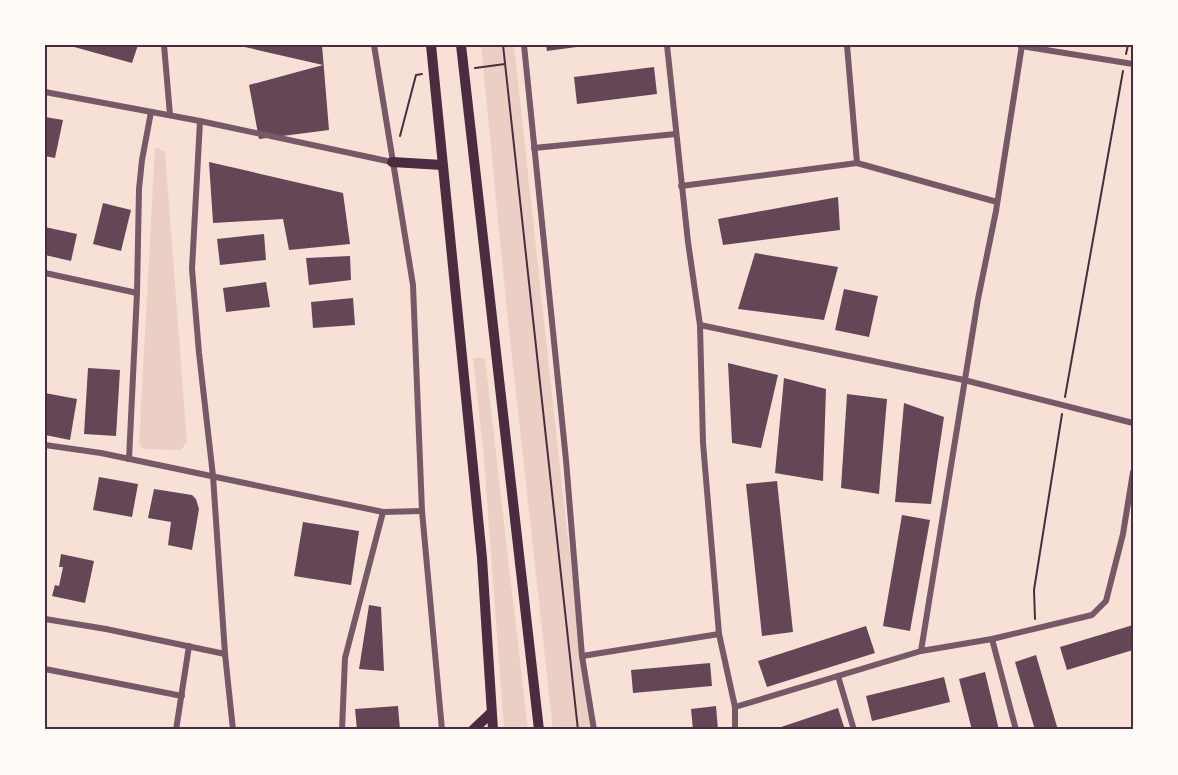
<svg xmlns="http://www.w3.org/2000/svg" width="1178" height="775" viewBox="0 0 1178 775" font-family="'Noto Sans',sans-serif">
<style>
.green{fill:#ebcfc5}
.building{fill:#644757}
.lines{fill:none;stroke-linecap:round;stroke-linejoin:round}
.path{stroke:#4a2c40;stroke-width:2}
.minor{stroke:#755966;stroke-width:6}
.trunk{stroke:#4a2c40;stroke-width:10}
.neatline{fill:none;stroke:#4a2c40;stroke-width:2}
</style>
<rect width="100%" height="100%" fill="#f7e1d7"/>
<g class="green">
<polygon points="481,45 514,45 566,523 592,730 553,730 507,312"/>
<polygon points="155,147 165,152 187,442 181,450 143,449 139,444"/>
<polygon points="473,358 485,358 528,730 504,730 484,460"/>
</g>
<g class="building">
<polygon points="67,45 138,45 132,63"/>
<polygon points="236,45 322,45 329,130 259,139 249,85 323,65"/>
<polygon points="546,45 584,45 584,46 547,51"/>
<polygon points="654,67 657,94 577,104 574,77"/>
<polygon points="45,117 63,120 55,158 45,156"/>
<polygon points="209,162 343,193 350,244 289,250 283,219 213,223"/>
<polygon points="838,197 840,230 723,245 718,219"/>
<polygon points="103,203 131,210 121,251 93,244"/>
<polygon points="45,227 77,234 71,261 45,255"/>
<polygon points="264,234 266,260 220,265 217,239"/>
<polygon points="755,253 838,267 824,320 738,309"/>
<polygon points="350,256 351,280 309,285 306,258"/>
<polygon points="266,282 270,307 226,312 223,288"/>
<polygon points="844,289 878,296 869,337 835,330"/>
<polygon points="353,298 355,325 313,328 311,302"/>
<polygon points="728,363 778,375 761,448 732,443"/>
<polygon points="88,368 120,370 116,436 84,434"/>
<polygon points="784,378 826,389 823,481 775,473"/>
<polygon points="45,393 77,399 70,440 45,435"/>
<polygon points="847,394 887,399 879,494 841,488"/>
<polygon points="904,403 944,417 931,504 895,502"/>
<polygon points="99,477 138,484 132,517 93,510"/>
<polygon points="777,481 793,632 762,636 746,484"/>
<polygon points="154,489 192,495 196,499 199,509 192,550 168,545 171,522 148,518"/>
<polygon points="902,515 930,520 910,631 883,626"/>
<polygon points="303,522 359,531 351,585 294,576"/>
<polygon points="61,554 94,561 85,603 52,596 55,585 59,586 63,567 59,567"/>
<polygon points="369,605 381,607 384,671 359,669"/>
<polygon points="1133,625 1133,650 1067,670 1060,647"/>
<polygon points="866,626 875,653 767,687 758,661"/>
<polygon points="1036,655 1058,730 1035,730 1015,662"/>
<polygon points="710,663 712,686 633,693 631,670"/>
<polygon points="985,672 999,730 972,730 959,679"/>
<polygon points="944,677 950,702 872,721 866,696"/>
<polygon points="398,706 400,730 357,730 355,709"/>
<polygon points="716,706 718,730 693,730 691,709"/>
<polygon points="838,708 845,730 772,730"/>
</g>
<g class="lines">
<g class="path">
<polyline points="503,45 578,730"/>
<polyline points="1126,54 1128,45"/>
<polyline points="475,68 505,64"/>
<polyline points="400,136 416,75 422,74"/>
<polyline points="1065,397 1123,71"/>
<polyline points="1035,619 1034,590 1062,414"/>
</g>
<g class="minor">
<polyline points="164,45 170,115"/>
<polyline points="374,45 413,285 422,511 442,730"/>
<polyline points="524,45 566,460 582,656 594,730"/>
<polyline points="667,45 688,242 700,325 703,443 719,634 735,707 735,730"/>
<polyline points="1021,46 1133,64"/>
<polyline points="45,92 200,121 392,162"/>
<polyline points="200,121 192,269 199,353 213,476 225,654 233,730"/>
<polyline points="534,148 676,134"/>
<polyline points="857,163 997,202"/>
<polyline points="681,186 857,163 847,45"/>
<polyline points="45,273 137,293"/>
<polyline points="700,325 964,380 1133,423"/>
<polyline points="45,445 101,453 383,512 422,511"/>
<polyline points="129,459 137,293 139,189 142,160 151,112"/>
<polyline points="45,619 106,629 225,654"/>
<polyline points="992,639 1016,730"/>
<polyline points="921,651 978,299 996,211 1022,45"/>
<polyline points="582,656 719,634"/>
<polyline points="45,669 182,696"/>
<polyline points="838,676 854,730"/>
<polyline points="735,707 921,651 992,639 1092,615 1106,601 1123,534 1133,472"/>
<polyline points="176,730 189,646"/>
<polyline points="342,730 345,658 383,512"/>
</g>
<g class="trunk">
<polyline points="431,45 482,558 493,730"/>
<polyline points="461,45 539,730"/>
<polyline points="392,162 442,165"/>
<polyline points="473,730 491,713"/>
</g>
</g>
<rect width="1178" height="775" fill="none" stroke="#fffaf5" stroke-width="93"/>
<rect x="46" y="46" width="1086" height="682" class="neatline"/>
</svg>
